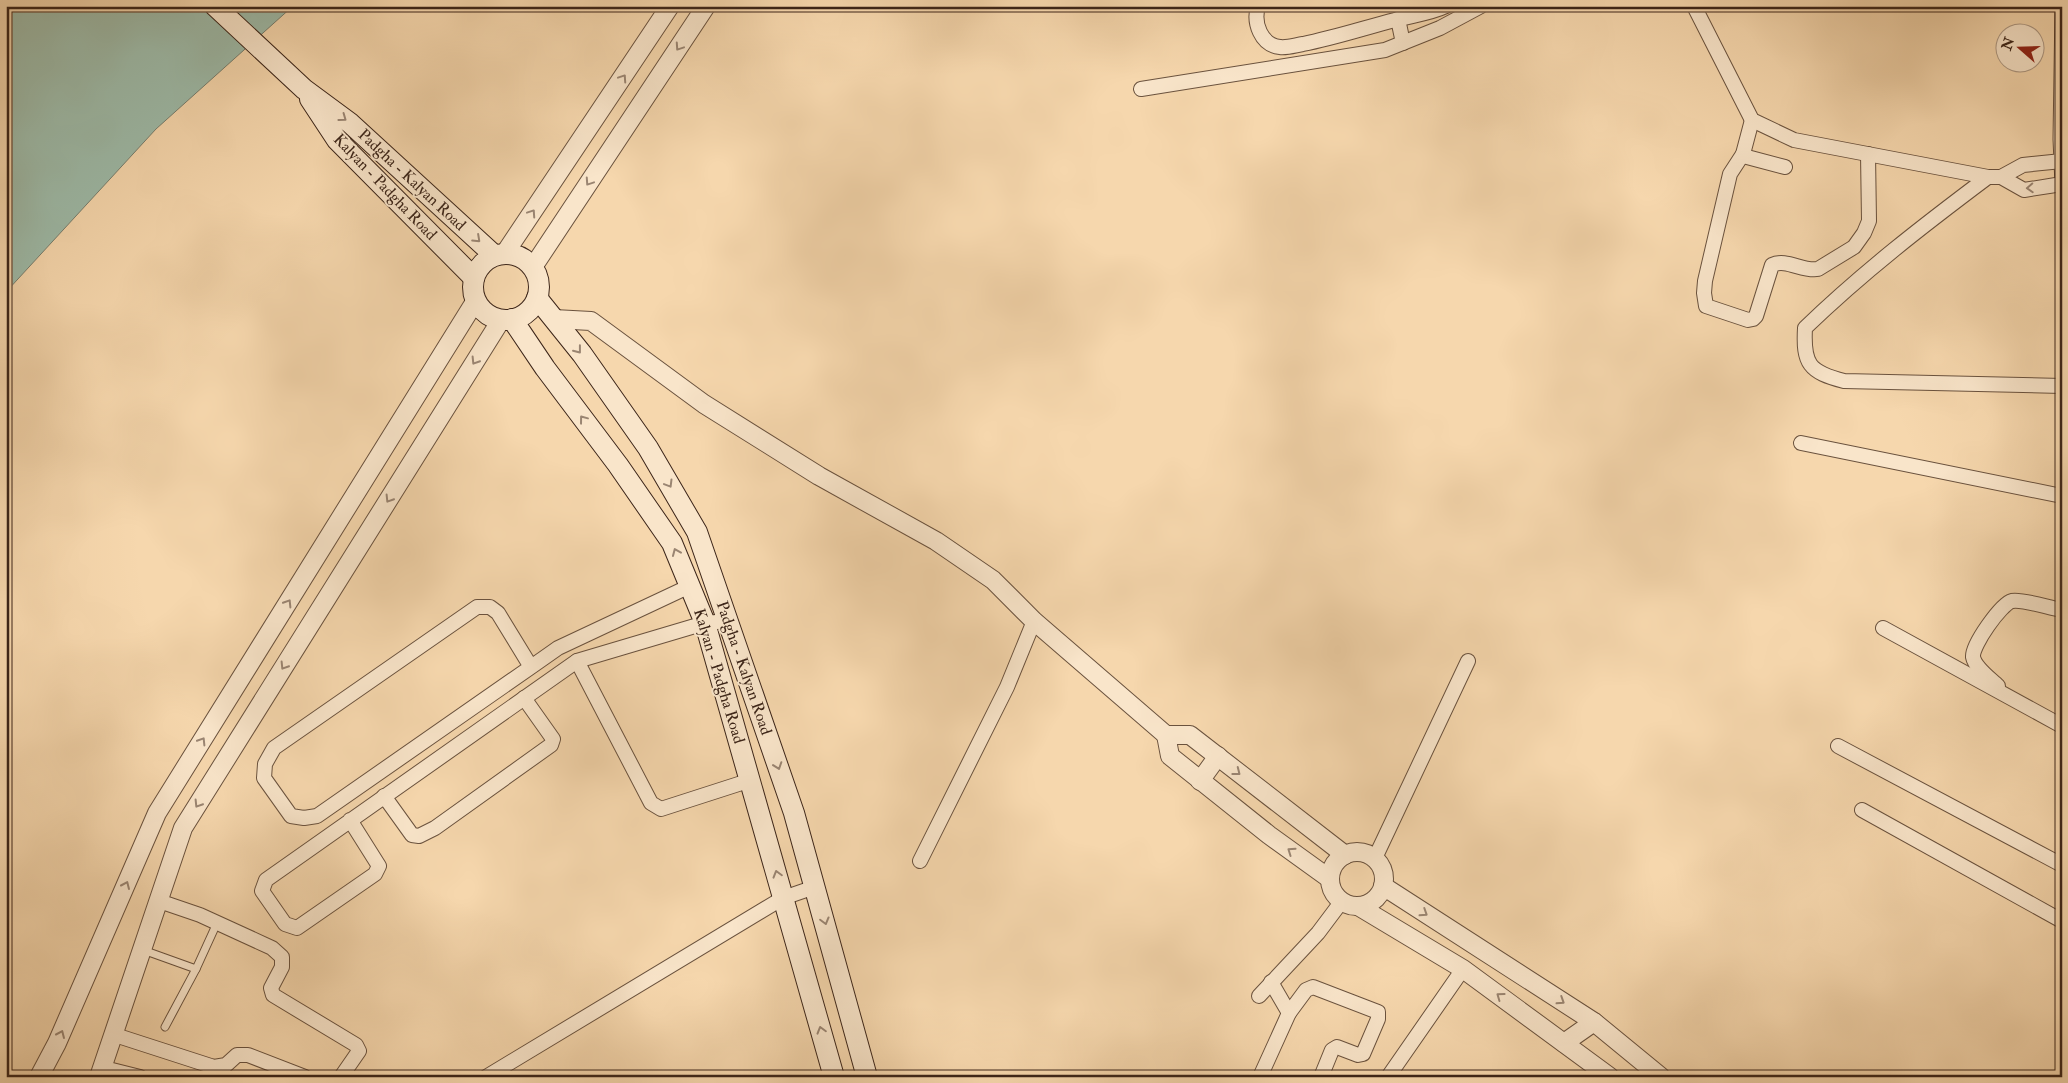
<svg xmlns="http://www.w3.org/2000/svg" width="2068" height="1083" viewBox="0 0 2068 1083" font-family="'IM FELL Double Pica',serif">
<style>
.water{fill:#9dbaa8;stroke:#767e6f}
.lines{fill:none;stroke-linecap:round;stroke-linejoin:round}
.service-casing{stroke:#6a523e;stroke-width:9}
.minor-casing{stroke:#6a523e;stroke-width:16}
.tertiary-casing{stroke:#6a523e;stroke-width:20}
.secondary-casing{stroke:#3c2519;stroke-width:22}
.service{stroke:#f9e5ca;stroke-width:7}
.minor{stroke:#f9e5ca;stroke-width:14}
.tertiary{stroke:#f9e5ca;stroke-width:18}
.secondary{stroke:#f9e5ca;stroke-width:20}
.oneway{stroke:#9a8572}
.labels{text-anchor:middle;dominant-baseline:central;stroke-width:4;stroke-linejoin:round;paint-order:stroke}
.street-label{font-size:16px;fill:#3c2519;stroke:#f9e5ca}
</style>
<rect width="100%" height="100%" fill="#f6d7ad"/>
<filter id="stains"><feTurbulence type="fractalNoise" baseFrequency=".004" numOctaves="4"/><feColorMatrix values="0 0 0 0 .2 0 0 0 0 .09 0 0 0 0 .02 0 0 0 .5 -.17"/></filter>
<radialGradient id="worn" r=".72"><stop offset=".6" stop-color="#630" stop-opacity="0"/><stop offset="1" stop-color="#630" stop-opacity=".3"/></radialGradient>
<polygon class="water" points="6,6 293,6 156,129 6,292"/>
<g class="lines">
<defs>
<g id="service">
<polyline points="2059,185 2057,139 2059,6"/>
<polyline points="143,950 196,969"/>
<polyline points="165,1027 196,969 217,923"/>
</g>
<g id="minor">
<path d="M1258,6C1253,23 1261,45 1280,47C1287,48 1296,45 1303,44C1334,38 1364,28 1395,20C1413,15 1429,14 1446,6"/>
<polyline points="1694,6 1752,120 1794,140 1988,177 2001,177 2024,190 2062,184"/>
<polyline points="1398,19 1403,43"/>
<polyline points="1141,89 1385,50 1440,28 1481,6"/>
<path d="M1752,120L1743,154L1730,174L1705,281L1704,293L1706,306L1748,320L1753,319L1756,316L1772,265C1786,258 1803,272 1818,269L1854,247L1864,233L1869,221L1868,154"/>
<polyline points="1743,154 1747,157 1785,167"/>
<path d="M1988,177C1924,225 1863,272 1805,328C1803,364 1809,372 1844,381L2062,386"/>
<polyline points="2001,177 2023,165 2062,161"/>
<polyline points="1801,443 2062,496"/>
<polyline points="1883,628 2062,726"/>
<polyline points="577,661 651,803 661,809 751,780"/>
<polyline points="531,667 498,613 490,607 477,607 274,748 265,764 264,778 291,816 304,818 317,816 531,667 558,648 690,586"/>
<path d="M1998,686C1991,679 1975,668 1973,657C1972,645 2001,604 2012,601C2024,599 2049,608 2062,610"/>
<polyline points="1838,746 2062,865"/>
<polyline points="384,796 412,835 419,836 435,828 551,745 553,739 524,698"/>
<polyline points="1862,810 2062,921"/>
<polyline points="350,820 379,866 375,874 297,928 285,924 262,891 266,880 577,661 705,623 728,621"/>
<polyline points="1375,858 1468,661"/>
<polyline points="920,861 1007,687 1034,621"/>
<polyline points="159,901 200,915 272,948 282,957 282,967 271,988 273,995 356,1045 359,1051 341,1077"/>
<polyline points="1259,996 1318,933 1342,901"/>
<polyline points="1289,1013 1306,990 1313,987 1378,1012 1378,1019 1363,1054 1358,1055 1337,1047 1332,1050 1321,1077"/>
<polyline points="115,1035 214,1067 226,1065 237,1055 248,1055 305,1077"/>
<polyline points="104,1068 140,1077"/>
<polyline points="486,1077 783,898 815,887"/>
<polyline points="1260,1077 1289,1013 1271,982"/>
<polyline points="1388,1077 1463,969"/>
</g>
<g id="tertiary">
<polyline points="505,253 670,6"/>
<polyline points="533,267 706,6"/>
<polyline points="554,319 591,321 704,404 819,476 936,541 993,580 1034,621 1166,735 1190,735 1345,855"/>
<polyline points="1166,735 1170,756 1269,835 1330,879"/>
<polyline points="1200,781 1218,756"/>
<circle cx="1357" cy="879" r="27"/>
<polyline points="1383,886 1594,1022 1661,1077"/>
<polyline points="1358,906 1463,969 1610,1077"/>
<polyline points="1564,1043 1594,1022"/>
<polyline points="39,1077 57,1043 157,813 476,300"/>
<polyline points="99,1077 183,828 501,320"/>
</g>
<g id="secondary">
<polyline points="215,6 304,89 350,123 494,255"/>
<polyline points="310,99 337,140 474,278"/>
<circle cx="506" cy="287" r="33"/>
<polyline points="537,298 582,354 648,448 697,532 794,813 867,1077"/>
<polyline points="512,319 545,368 618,465 672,543 705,623 834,1077"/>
</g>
</defs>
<use href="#service" class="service-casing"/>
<use href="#minor" class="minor-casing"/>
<use href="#tertiary" class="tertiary-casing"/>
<use href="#secondary" class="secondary-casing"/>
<use href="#service" class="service"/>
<use href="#minor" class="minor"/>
<use href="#tertiary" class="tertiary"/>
<use href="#secondary" class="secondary"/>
</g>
<defs><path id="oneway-chevron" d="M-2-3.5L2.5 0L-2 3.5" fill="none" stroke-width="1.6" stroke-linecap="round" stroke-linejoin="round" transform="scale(1.25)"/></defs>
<g class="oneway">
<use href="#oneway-chevron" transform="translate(679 47) rotate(124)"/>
<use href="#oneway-chevron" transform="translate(623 78) rotate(-56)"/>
<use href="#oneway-chevron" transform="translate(343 118) rotate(36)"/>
<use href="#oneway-chevron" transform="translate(589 182) rotate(124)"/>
<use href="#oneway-chevron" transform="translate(2030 188) rotate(177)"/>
<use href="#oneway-chevron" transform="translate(532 213) rotate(-56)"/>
<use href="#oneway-chevron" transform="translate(477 239) rotate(43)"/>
<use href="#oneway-chevron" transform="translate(578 350) rotate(52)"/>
<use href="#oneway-chevron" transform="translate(475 361) rotate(122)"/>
<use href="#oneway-chevron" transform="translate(583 419) rotate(-127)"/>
<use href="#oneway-chevron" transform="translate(669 484) rotate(59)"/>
<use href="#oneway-chevron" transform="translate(389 499) rotate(122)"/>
<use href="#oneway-chevron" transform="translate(676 552) rotate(-113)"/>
<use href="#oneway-chevron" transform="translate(288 603) rotate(-58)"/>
<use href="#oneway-chevron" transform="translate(284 666) rotate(122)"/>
<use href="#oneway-chevron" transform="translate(202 741) rotate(-58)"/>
<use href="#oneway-chevron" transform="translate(778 766) rotate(71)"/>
<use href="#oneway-chevron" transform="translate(1237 772) rotate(38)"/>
<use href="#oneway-chevron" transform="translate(198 804) rotate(122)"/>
<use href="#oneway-chevron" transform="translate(1291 851) rotate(-145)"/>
<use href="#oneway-chevron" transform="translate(777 874) rotate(-106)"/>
<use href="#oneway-chevron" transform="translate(126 885) rotate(-66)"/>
<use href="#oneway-chevron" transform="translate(1424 913) rotate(33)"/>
<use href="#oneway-chevron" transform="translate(825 921) rotate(75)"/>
<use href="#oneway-chevron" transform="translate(1500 996) rotate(-144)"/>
<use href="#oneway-chevron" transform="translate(1561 1001) rotate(33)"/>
<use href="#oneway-chevron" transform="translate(821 1030) rotate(-106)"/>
<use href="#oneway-chevron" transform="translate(61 1034) rotate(-66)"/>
</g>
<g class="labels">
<g class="street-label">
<text transform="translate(412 180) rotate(43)">Padgha - Kalyan Road</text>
<text transform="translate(385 187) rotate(46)">Kalyan - Padgha Road</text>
<text transform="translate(744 668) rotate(71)">Padgha - Kalyan Road</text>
<text transform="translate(719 676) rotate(73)">Kalyan - Padgha Road</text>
</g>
</g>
<rect width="2068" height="1083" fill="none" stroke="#f6d7ad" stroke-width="25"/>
<rect x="8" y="8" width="2053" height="1068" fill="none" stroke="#3c2519" stroke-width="2.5"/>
<rect x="12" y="12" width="2043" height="1058" fill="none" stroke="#3c2519"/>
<g transform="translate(2020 48) rotate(290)"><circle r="24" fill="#f9e5ca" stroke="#ad9883"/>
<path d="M0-4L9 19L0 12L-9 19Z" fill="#8f2418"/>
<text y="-8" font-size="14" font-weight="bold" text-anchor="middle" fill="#3c2519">N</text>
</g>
<rect width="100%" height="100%" filter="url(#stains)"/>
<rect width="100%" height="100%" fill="url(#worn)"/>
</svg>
